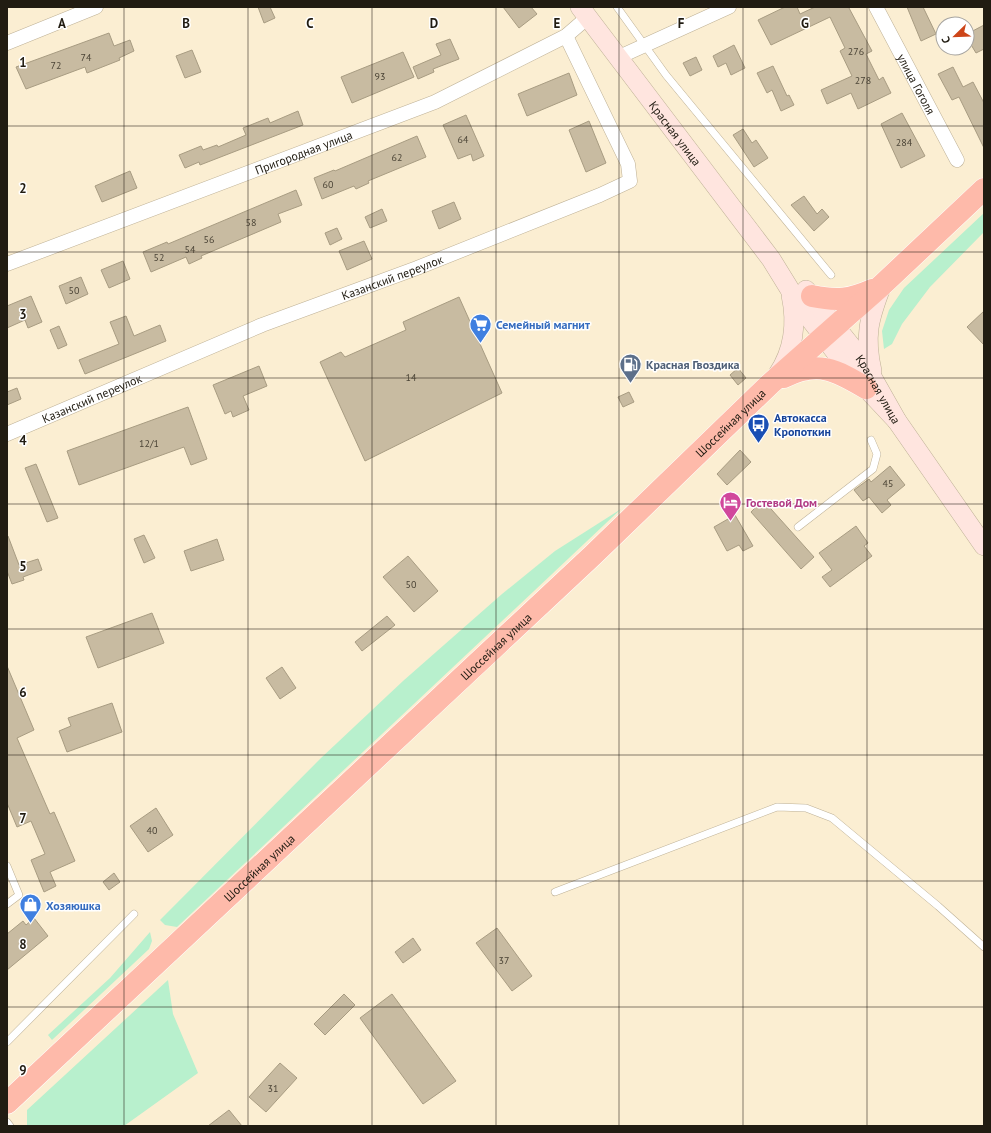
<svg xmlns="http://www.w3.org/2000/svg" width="991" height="1133" viewBox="0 0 991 1133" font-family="'PT Sans',sans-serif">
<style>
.green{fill:#b8f0cd}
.building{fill:#c8bba1;stroke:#a89c82}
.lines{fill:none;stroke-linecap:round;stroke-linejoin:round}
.service-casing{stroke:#beb196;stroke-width:8}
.minor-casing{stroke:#beb196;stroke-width:15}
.secondary-casing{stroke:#beb196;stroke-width:20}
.trunk-casing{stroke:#fff;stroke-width:23}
.service{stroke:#fff;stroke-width:7}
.minor{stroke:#fff;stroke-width:14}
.secondary{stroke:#ffe5df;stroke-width:19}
.trunk{stroke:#febaaa;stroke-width:22}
.grid{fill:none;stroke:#211c12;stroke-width:1;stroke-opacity:0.55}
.labels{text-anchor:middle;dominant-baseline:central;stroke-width:3;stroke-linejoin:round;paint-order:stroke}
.number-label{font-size:10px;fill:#4b4436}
.street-label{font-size:12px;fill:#211c12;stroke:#fff}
.shop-label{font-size:12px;font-weight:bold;fill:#366cbe;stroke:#fff;text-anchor:start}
.service-label{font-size:12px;font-weight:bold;fill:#4e5e75;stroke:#fff;text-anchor:start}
.transit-label{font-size:12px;font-weight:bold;fill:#164399;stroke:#fff;text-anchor:start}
.hotel-label{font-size:12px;font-weight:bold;fill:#b23c85;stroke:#fff;text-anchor:start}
.grid-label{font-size:13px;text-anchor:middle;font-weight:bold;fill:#211c12;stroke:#fff;stroke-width:3;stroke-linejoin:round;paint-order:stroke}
</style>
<rect width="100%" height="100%" fill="#fbeed2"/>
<g class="green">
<polygon points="984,213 984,232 930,287 902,324 892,344 884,349 882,331 889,310 904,288"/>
<polygon points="621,509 177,927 165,925 160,920 321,758 403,681 502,594 555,551"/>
<polygon points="150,932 152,941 149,949 52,1040 48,1035 110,978"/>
<polygon points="168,980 173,1014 198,1073 124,1126 27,1126 27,1110"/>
</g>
<g class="building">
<polygon points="258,7 270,7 275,18 264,23"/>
<polygon points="503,7 531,7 537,14 519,28"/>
<polygon points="785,7 797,7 800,14 815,7 850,7 849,8 872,51 866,54 879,80 883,77 891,93 858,109 851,93 827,104 821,90 852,76 840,51 845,48 830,17 771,45 758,20"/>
<polygon points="907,7 923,7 936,34 921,41"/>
<polygon points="984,25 984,49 976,53 967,38 967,34"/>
<polygon points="109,33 114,46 130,40 134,51 119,58 120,60 87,73 85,67 26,89 16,67"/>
<polygon points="450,39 459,59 433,69 434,72 418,79 413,67 441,55 436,44"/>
<polygon points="734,45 745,68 731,75 726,63 718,67 713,56"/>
<polygon points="192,50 201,72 185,78 176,56"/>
<polygon points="403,52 414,77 352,103 341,77"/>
<polygon points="696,57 702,70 690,76 683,63"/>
<polygon points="773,66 787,96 789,95 794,105 781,111 772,90 767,93 757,73"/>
<polygon points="953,67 963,87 973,82 984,103 984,148 959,97 952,100 938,74"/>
<polygon points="569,73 577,95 527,116 518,94"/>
<polygon points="298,111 303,125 200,165 199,162 185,168 179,155 201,146 203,150 217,145 218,147 246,135 243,128 268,118 270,123"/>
<polygon points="902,113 925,156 901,168 881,124"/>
<polygon points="466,115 484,156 473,161 471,154 458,159 443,125"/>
<polygon points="589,121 606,163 586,172 569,130"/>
<polygon points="743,129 752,143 756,140 768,158 754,167 733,135"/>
<polygon points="417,136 426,157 368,181 369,183 356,189 354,186 322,199 314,178 334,170 335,171"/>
<polygon points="130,171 137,188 102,202 95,186"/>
<polygon points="296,190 302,205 278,214 281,222 201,256 202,258 189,264 186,257 151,272 143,252 167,242 168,244"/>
<polygon points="804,196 817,214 822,209 829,217 814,231 791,205"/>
<polygon points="454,202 461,219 439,229 432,211"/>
<polygon points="382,209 387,221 370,228 365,217"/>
<polygon points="337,228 342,239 330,245 325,233"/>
<polygon points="364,241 372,259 347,270 339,251"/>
<polygon points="123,261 130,279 109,288 101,270"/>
<polygon points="81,277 88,294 66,304 59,286"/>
<polygon points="31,296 42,322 28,328 25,320 7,328 7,306"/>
<polygon points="459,297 502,393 365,461 320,362 341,352 345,357 406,330 403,322"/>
<polygon points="984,311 984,345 967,327"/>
<polygon points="126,316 134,336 160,325 166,341 85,374 79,360 119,344 110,322"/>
<polygon points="59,326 67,345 58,349 50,330"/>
<polygon points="259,366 267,386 243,396 249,410 233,417 231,411 225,414 213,385"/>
<polygon points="738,368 746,378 738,385 730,375"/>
<polygon points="17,388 21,399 7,405 7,392"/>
<polygon points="629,392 634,402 623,407 618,397"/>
<polygon points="188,407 207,459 191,465 184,447 79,485 67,451"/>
<polygon points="740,450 751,462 727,485 717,474"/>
<polygon points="36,464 58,518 47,522 25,468"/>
<polygon points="890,466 905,485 887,500 891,505 882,513 869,497 863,501 854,490 869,479 871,482"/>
<polygon points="763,500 814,557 801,569 751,512"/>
<polygon points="735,515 753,546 743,551 739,545 727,551 714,527"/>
<polygon points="856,526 868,543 864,546 872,556 830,587 822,577 832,570 819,553"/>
<polygon points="144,535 155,558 144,563 134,539"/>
<polygon points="7,536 8,536 19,565 38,559 42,570 23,577 24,580 12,584 7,571"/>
<polygon points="217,539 224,560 191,571 184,551"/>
<polygon points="408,556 438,591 414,612 383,577"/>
<polygon points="152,613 164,643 98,668 86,637"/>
<polygon points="387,616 395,625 362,651 355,642"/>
<polygon points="7,666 34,730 17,738 50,814 54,812 75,861 50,872 56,886 44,892 31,860 45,854 31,821 17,827 7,803"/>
<polygon points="282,667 296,688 280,699 266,678"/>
<polygon points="112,703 122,732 67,752 59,731 71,726 68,718"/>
<polygon points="156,808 173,835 148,852 130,826"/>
<polygon points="114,873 120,882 109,890 103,882"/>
<polygon points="34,918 48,936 7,970 7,934 23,921 26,925"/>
<polygon points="497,928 532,976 512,991 476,943"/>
<polygon points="413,938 421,950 403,963 395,952"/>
<polygon points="344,994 355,1005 325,1035 314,1024"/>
<polygon points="392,994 456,1081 423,1104 360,1018"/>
<polygon points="280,1063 297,1078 266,1112 249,1097"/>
<polygon points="229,1110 242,1126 208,1126"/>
</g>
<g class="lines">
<defs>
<g id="service">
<polyline points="617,7 666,75 831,275"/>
<polyline points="798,527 873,469 877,454 871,440"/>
<polyline points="7,866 19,895 7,904"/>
<polyline points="555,892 777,807 806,808 832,818 938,906 984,947"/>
<polyline points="7,1042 134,914"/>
<polyline points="7,1122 10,1126"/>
</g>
<g id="minor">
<path id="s1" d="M876,7L957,160"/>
<polyline points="7,43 96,7"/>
<polyline points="619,57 729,7"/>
<path id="s2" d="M7,264L435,102L566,36L588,17"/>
<path id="s3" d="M7,434L262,325L417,268L600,195L630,181L628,164L566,36"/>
</g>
<g id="secondary">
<path id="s4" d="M580,7L771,259L800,306L850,371L897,421"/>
<path id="s5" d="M806,290L863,361L897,421L984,546"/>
<path d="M872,371C864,336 869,318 882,285"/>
<path d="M778,374C794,350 797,323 791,295"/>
</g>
<g id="trunk">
<path d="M812,296C837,301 849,300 872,290"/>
<path d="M784,377C818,360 836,370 866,388"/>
<path id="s6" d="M7,1103L593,555L770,384L882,285L984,189"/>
</g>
</defs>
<use href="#service" class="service-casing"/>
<use href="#minor" class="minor-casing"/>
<use href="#secondary" class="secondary-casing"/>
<use href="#trunk" class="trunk-casing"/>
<use href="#service" class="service"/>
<use href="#minor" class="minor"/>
<use href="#secondary" class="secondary"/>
<use href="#trunk" class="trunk"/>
</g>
<path class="grid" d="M124,7V1126M248,7V1126M372,7V1126M496,7V1126M619,7V1126M743,7V1126M867,7V1126M7,126H984M7,252H984M7,378H984M7,504H984M7,629H984M7,755H984M7,881H984M7,1007H984"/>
<defs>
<symbol id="supermarket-pin" viewBox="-11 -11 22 30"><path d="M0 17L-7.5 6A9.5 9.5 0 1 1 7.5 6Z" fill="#3f7fe0" stroke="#fff"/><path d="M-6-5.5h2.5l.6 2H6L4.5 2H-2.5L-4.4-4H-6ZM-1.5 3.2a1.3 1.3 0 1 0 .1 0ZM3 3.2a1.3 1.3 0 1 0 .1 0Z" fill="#fff"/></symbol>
<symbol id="fuel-pin" viewBox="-11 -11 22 30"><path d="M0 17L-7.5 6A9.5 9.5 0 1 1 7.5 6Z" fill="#5c6f8a" stroke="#fff"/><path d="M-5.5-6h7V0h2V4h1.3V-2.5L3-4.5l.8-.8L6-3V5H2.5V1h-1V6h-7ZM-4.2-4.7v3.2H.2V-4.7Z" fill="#fff"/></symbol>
<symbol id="bus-pin" viewBox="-11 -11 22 30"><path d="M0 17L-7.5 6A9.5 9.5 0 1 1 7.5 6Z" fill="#1a4fb4" stroke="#fff"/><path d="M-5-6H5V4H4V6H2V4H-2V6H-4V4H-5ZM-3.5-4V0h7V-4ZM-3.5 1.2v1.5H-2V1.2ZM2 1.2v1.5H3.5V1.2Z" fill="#fff"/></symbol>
<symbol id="hotel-pin" viewBox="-11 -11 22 30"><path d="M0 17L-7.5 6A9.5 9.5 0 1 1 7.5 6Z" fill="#d1479c" stroke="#fff"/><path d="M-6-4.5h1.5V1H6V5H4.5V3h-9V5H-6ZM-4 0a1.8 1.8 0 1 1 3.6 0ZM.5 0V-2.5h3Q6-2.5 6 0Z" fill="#fff"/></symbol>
<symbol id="shop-pin" viewBox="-11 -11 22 30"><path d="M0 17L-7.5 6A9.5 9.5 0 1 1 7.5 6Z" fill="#3f7fe0" stroke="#fff"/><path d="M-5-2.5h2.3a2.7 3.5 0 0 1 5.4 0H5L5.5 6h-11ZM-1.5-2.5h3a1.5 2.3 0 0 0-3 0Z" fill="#fff"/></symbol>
</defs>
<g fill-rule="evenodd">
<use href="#supermarket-pin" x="468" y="312" width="25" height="34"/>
<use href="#fuel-pin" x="618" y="352" width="25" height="34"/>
<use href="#bus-pin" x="746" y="412" width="25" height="34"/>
<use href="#hotel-pin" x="718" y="490" width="25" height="34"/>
<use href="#shop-pin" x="18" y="892" width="25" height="34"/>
</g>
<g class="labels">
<g class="number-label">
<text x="856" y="51">276</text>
<text x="86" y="57">74</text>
<text x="56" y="65">72</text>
<text x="380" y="76">93</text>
<text x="863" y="80">278</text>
<text x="463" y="139">64</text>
<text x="904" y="142">284</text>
<text x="397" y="157">62</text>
<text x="328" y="184">60</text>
<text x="251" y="222">58</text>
<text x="209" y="239">56</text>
<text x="190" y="249">54</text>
<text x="159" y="257">52</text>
<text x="74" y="290">50</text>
<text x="411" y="377">14</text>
<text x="149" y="443">12/1</text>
<text x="888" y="483">45</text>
<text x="411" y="584">50</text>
<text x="152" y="830">40</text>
<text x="504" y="960">37</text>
<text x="273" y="1088">31</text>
</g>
<g class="street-label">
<text stroke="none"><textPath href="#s1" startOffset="87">улица Гоголя</textPath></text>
<text stroke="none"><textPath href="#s4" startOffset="158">Красная улица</textPath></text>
<text stroke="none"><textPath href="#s2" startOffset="317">Пригородная улица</textPath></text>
<text stroke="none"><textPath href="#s3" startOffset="416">Казанский переулок</textPath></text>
<text stroke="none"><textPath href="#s5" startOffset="123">Красная улица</textPath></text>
<text stroke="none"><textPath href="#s3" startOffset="92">Казанский переулок</textPath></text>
<text stroke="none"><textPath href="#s6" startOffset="993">Шоссейная улица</textPath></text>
<text stroke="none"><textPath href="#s6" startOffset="669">Шоссейная улица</textPath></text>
<text stroke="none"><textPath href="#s6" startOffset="345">Шоссейная улица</textPath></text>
</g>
<g class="shop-label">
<text x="496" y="324">Семейный магнит</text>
<text x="46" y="905">Хозяюшка</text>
</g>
<g class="service-label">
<text x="646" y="364">Красная Гвоздика</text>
</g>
<g class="transit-label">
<text x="774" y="417">Автокасса<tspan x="774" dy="14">Кропоткин</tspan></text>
</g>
<g class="hotel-label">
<text x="746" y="502">Гостевой Дом</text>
</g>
</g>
<g class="grid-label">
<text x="62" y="28">A</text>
<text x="186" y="28">B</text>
<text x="310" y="28">C</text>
<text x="434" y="28">D</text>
<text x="557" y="28">E</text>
<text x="681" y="28">F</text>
<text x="805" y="28">G</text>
<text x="23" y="67">1</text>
<text x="23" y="193">2</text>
<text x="23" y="319">3</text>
<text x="23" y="445">4</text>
<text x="23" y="571">5</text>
<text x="23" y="697">6</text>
<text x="23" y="823">7</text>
<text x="23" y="949">8</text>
<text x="23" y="1075">9</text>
</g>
<rect width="991" height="1133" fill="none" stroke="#211c12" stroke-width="16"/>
<g transform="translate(955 36) rotate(247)"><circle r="19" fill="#ffffff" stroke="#a6a4a0"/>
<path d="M0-3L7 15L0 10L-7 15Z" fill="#cd4519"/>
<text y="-6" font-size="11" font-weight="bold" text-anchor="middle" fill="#211c12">С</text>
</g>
</svg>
